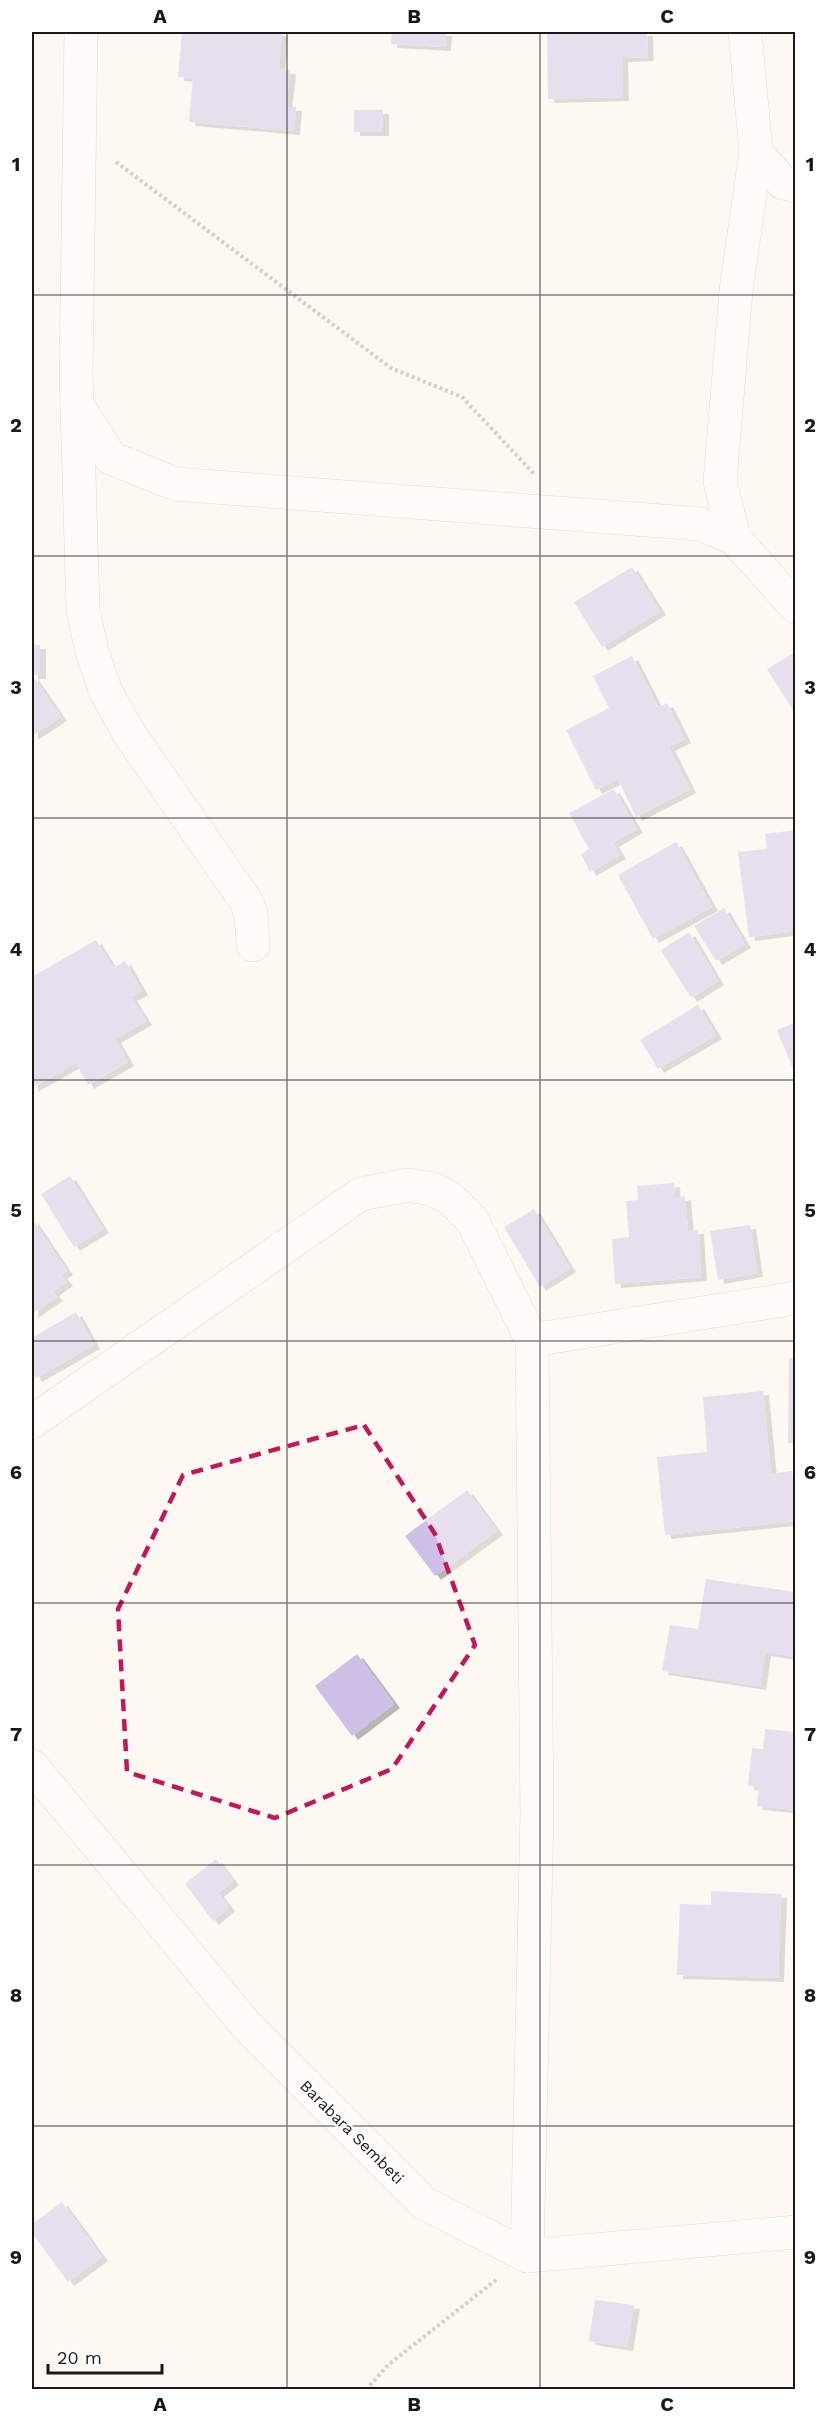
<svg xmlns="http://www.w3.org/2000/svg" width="827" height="2421" viewBox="0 0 827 2421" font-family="'Work Sans',sans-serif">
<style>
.building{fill:#cfc0e8;filter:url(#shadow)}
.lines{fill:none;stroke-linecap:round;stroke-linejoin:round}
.minor-casing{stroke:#bfb5ad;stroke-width:34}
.path{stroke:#a29d99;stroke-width:4;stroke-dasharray:3 3;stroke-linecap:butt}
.minor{stroke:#fff;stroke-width:33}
.marked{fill:none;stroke:#c2185b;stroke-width:4.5;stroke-dasharray:12 8;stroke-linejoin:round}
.grid{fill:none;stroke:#1b1815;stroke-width:1.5;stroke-opacity:0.55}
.labels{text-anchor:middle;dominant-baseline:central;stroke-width:4.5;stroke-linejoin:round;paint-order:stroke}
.street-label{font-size:16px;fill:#1b1815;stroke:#fff}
.neatline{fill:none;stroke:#1b1815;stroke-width:2}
.grid-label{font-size:20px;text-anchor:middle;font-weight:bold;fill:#1b1815}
</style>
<defs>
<filter id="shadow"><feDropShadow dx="6" dy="4" stdDeviation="0" flood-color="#0004"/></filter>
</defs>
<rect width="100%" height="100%" fill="#fef8f3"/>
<g class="building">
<polygon points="182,32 282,32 279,69 290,70 286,107 296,107 294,131 189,122 193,78 178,77"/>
<polygon points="392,32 446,32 445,47 391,44"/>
<polygon points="547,32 647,32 648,57 622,58 623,97 548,99"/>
<rect x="354" y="110" width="29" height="22"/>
<polygon points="632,567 660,611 602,647 574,602"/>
<polygon points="32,645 40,645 40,675 32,675 61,717 32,736"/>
<polygon points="794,653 796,655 796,715 767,669"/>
<polygon points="632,656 658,707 667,703 685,739 669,747 690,789 636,817 618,779 596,790 566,730 609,708 593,676"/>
<polygon points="614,789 637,829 613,843 620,855 590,872 581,854 589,849 569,813"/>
<polygon points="796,830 796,931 749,937 738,852 767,849 765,834"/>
<polygon points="676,842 712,907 653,939 618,875"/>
<polygon points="724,908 745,944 716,961 694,926"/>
<polygon points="689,932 718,981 691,998 661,950"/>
<polygon points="96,940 113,968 125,961 142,991 131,997 146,1021 115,1039 128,1062 88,1085 76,1063 32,1088 32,977"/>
<polygon points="698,1005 716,1035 658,1069 640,1040"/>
<polygon points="796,1022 796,1074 795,1074 777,1030"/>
<polygon points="70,1176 103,1229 74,1247 41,1194"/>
<polygon points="674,1183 675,1198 685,1196 688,1231 698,1230 701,1277 615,1284 612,1239 629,1237 626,1201 638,1200 637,1186"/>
<polygon points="534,1209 570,1268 540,1287 504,1227"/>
<polygon points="32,1219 67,1271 61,1275 67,1282 53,1292 57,1297 32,1314"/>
<polygon points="750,1225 757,1273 718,1280 710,1231"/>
<polygon points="76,1312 94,1345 36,1378 32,1371 32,1338"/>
<polygon points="789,1358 796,1358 796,1443 788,1443"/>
<polygon points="763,1391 771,1474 792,1471 796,1521 665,1535 657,1457 707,1452 703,1397"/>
<polygon points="467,1490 497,1531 435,1576 405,1536"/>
<polygon points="706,1579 796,1592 796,1657 765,1652 760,1686 662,1671 670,1625 698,1629"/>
<polygon points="357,1654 394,1704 352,1736 315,1686"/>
<polygon points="765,1729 796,1732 796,1810 757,1806 759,1787 748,1786 752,1748 763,1749"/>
<polygon points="216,1859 233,1881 218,1893 229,1907 213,1921 185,1884"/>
<polygon points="711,1891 781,1894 778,1978 677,1975 680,1904 711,1905"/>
<polygon points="62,2202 102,2257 68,2282 32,2233 32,2224"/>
<polygon points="595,2300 634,2305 627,2347 589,2341"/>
</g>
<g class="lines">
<defs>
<g id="minor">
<polyline points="81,32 76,373 83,610 92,652 106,692 130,735 246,901 251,914 253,945"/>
<polyline points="745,32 756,152 783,183 796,186"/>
<polyline points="77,405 111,458 175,484 700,524 734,538 796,607"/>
<polyline points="734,538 720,481 736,291 756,152"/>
<polyline points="532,1340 796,1298"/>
<polyline points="32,1422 361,1194 408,1185 433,1189 451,1199 472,1220 532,1340 537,1814 527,2256"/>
<polyline points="32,1766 247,2026 424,2203 527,2256 796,2232"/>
</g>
</defs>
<use href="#minor" class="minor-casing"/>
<g class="path">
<polyline points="116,162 391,368 462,397 535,475"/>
<polyline points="366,2390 388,2365 496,2280"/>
</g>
<use href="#minor" class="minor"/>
</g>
<path d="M0 0H827V2421H0ZM364,1425L435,1534L475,1645L392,1769L275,1818L127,1772L118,1609L183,1475Z" fill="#fef8f3" fill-opacity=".55" fill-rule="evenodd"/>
<path class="marked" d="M364,1425L435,1534L475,1645L392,1769L275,1818L127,1772L118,1609L183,1475Z"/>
<path class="grid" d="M287,32V2390M540,32V2390M32,295H796M32,556H796M32,818H796M32,1080H796M32,1341H796M32,1603H796M32,1865H796M32,2126H796"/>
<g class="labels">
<g class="street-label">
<text transform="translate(352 2132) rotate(45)">Barabara Sembeti</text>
</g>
</g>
<rect width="827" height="2421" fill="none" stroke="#ffffff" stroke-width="66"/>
<path d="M48 2364v9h114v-9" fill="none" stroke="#1b1815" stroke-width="3"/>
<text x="57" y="2364" font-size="18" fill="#1b1815" stroke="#ffffff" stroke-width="4.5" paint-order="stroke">20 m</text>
<rect x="33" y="33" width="761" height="2355" class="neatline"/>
<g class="grid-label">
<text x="160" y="23">A</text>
<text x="414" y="23">B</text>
<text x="667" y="23">C</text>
<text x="16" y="171">1</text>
<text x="810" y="171">1</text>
<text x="16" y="432">2</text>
<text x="810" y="432">2</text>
<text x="16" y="694">3</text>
<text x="810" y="694">3</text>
<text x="16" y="956">4</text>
<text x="810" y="956">4</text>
<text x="16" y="1217">5</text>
<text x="810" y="1217">5</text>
<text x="16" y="1479">6</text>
<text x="810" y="1479">6</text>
<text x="16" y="1741">7</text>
<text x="810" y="1741">7</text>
<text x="16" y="2002">8</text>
<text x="810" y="2002">8</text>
<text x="16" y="2264">9</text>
<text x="810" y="2264">9</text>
<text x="160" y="2411">A</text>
<text x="414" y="2411">B</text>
<text x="667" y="2411">C</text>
</g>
</svg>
